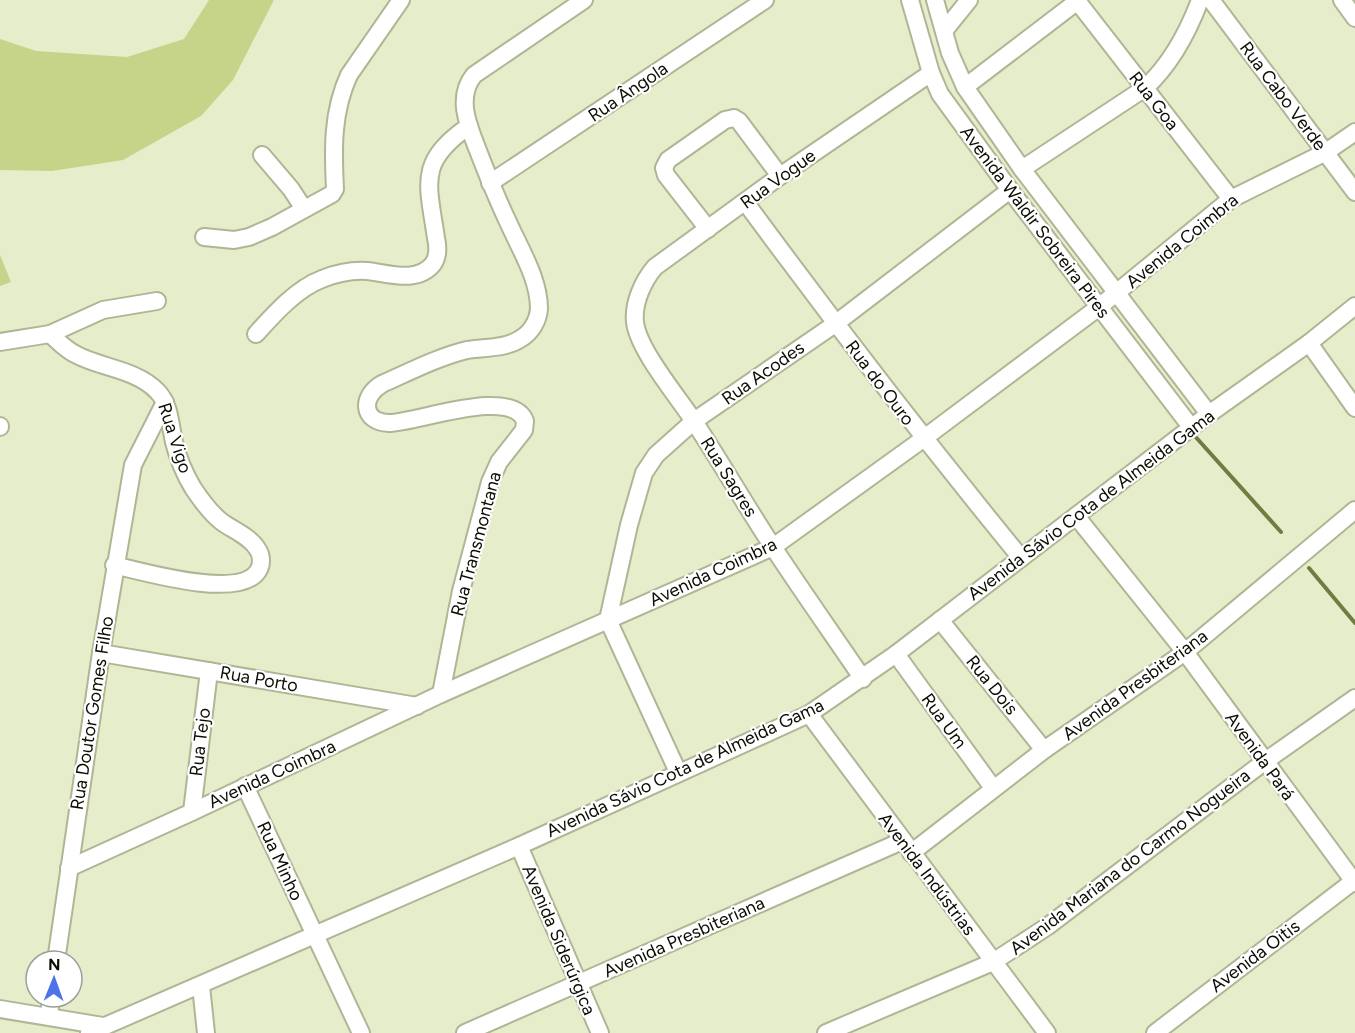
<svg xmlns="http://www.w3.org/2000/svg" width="1355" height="1033" viewBox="0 0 1355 1033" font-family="Figtree,sans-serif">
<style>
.green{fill:#c6d489}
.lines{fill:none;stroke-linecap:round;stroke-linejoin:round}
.stream{stroke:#717c43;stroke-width:4}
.minor-casing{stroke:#afb695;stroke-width:20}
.minor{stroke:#fff;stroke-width:16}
.labels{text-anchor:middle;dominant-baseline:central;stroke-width:4.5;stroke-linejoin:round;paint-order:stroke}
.street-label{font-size:18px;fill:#0b0d03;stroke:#fff}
</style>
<rect width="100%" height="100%" fill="#e5edca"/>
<g class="green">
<polygon points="209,0 274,0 233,80 201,116 123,160 52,171 0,170 0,39 36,51 127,57 184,39"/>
<polygon points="0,255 11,282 0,286"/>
</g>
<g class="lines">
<g class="stream">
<polyline points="1193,434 1281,532"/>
<polyline points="1309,568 1355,623"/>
</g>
<defs>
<g id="minor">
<polyline points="910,0 931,73 940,94 1010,190 1191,427"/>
<polyline points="935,0 950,53 965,87 1022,169 1209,414"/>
<polyline points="1211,0 1355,192"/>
<polyline points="1342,0 1355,18"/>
<polyline points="1078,2 1231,199"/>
<polyline points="944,31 969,0"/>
<polyline points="965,87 1079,0"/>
<polyline points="262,155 291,189 304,209"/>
<path d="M1022,169L1145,88C1170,65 1188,32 1200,0"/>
<polyline points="490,183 765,0"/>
<path d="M746,203C835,324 926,442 1021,558"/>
<polyline points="708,229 666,175 664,168 668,160 725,120 734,118 739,121 780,176"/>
<path d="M204,237L234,240L249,237L272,227L332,194L335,189C333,149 332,112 349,75L401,0"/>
<path d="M50,334C58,341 65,349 75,354C100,368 136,369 157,391C170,404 170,424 174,442C178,458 184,473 193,488C201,500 210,513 222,522C233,530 251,537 258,550C262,556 262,565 258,571C240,600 144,572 114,565"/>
<path d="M256,334C274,314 296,289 322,279C337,273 352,270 367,271C388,273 417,284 433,264C438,257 438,247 436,238C428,183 417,162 469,126"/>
<polyline points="0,342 50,334 103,310 157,301"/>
<polyline points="1309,343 1355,408"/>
<polyline points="0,427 0,426"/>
<polyline points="1076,516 1185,652 1355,883"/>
<polyline points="940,620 1044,750"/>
<polyline points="101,653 417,706"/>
<polyline points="896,654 993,788"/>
<path d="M863,679C833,635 802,591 773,547C746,506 722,464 695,423C679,398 638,350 635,322C633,303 643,281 655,267L780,176L931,73"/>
<path d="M441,694L461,591L490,482L499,462L524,430L525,421C512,386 416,423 389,423C361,422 361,396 382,384C409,372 438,357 467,350C484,347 505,349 520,339C531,333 538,321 539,309C539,279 521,251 509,224C497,199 487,174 477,148C468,125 456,97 474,75L584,0"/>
<polyline points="809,714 1047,1033"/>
<polyline points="678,772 608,620 629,525 644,473 656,455 694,421 835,324 1010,190"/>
<polyline points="245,786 361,1033"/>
<polyline points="192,812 209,671"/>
<polyline points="519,846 600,1033"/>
<polyline points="911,853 1044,750 1185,652 1355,510"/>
<polyline points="69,868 192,812 441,694 773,547 923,439 1099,307 1231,199 1326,152 1355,132"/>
<polyline points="56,961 101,653 133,465 165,402"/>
<polyline points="201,986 206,1033"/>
<polyline points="0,1009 103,1026"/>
<polyline points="49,1016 51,997"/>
<polyline points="89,1033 519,846 809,714 896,654 1209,414 1309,343 1355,306"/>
<polyline points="465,1033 902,841"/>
<polyline points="826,1033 993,962 1048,926 1264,762 1355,698"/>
<polyline points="1155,1033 1355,880"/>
</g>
</defs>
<use href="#minor" class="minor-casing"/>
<use href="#minor" class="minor"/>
</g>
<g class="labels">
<g class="street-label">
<text transform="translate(628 92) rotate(-34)">Rua Ângola</text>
<text transform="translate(1283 96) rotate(53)">Rua Cabo Verde</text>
<text transform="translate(1154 101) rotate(52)">Rua Goa</text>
<text transform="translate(778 179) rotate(-36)">Rua Vogue</text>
<text transform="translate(1035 222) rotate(53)">Avenida Waldir Sobreira Pires</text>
<text transform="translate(1182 241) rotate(-39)">Avenida Coimbra</text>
<text transform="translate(763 373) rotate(-35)">Rua Acodes</text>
<text transform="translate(880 383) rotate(53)">Rua do Ouro</text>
<text transform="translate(175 438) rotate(72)">Rua Vigo</text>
<text transform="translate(729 477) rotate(58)">Rua Sagres</text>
<text transform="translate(1091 505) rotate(-37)">Avenida Sávio Cota de Almeida Gama</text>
<text transform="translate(476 544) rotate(-75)">Rua Transmontana</text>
<text transform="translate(713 572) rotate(-25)">Avenida Coimbra</text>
<text transform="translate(259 679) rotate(10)">Rua Porto</text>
<text transform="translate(992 685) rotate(51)">Rua Dois</text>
<text transform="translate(1135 685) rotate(-36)">Avenida Presbiteriana</text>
<text transform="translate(92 713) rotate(-81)">Rua Doutor Gomes Filho</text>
<text transform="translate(944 721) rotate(54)">Rua Um</text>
<text transform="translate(200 742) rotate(-83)">Rua Tejo</text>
<text transform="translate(1260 756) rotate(54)">Avenida Pará</text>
<text transform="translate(685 768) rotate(-25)">Avenida Sávio Cota de Almeida Gama</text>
<text transform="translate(272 774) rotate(-25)">Avenida Coimbra</text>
<text transform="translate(280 861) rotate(65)">Rua Minho</text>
<text transform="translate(1130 862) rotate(-37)">Avenida Mariana do Carmo Nogueira</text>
<text transform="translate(927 874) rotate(53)">Avenida Indústrias</text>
<text transform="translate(684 937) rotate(-24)">Avenida Presbiteriana</text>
<text transform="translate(559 940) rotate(67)">Avenida Siderúrgica</text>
<text transform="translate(1255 956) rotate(-37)">Avenida Oitis</text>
</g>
</g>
<g transform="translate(54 979) rotate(1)"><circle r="28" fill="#ffffff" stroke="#9d9e9a" stroke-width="1.5"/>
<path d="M0-4.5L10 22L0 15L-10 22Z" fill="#4d73e6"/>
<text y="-9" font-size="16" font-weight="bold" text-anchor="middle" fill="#0b0d03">N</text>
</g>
</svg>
